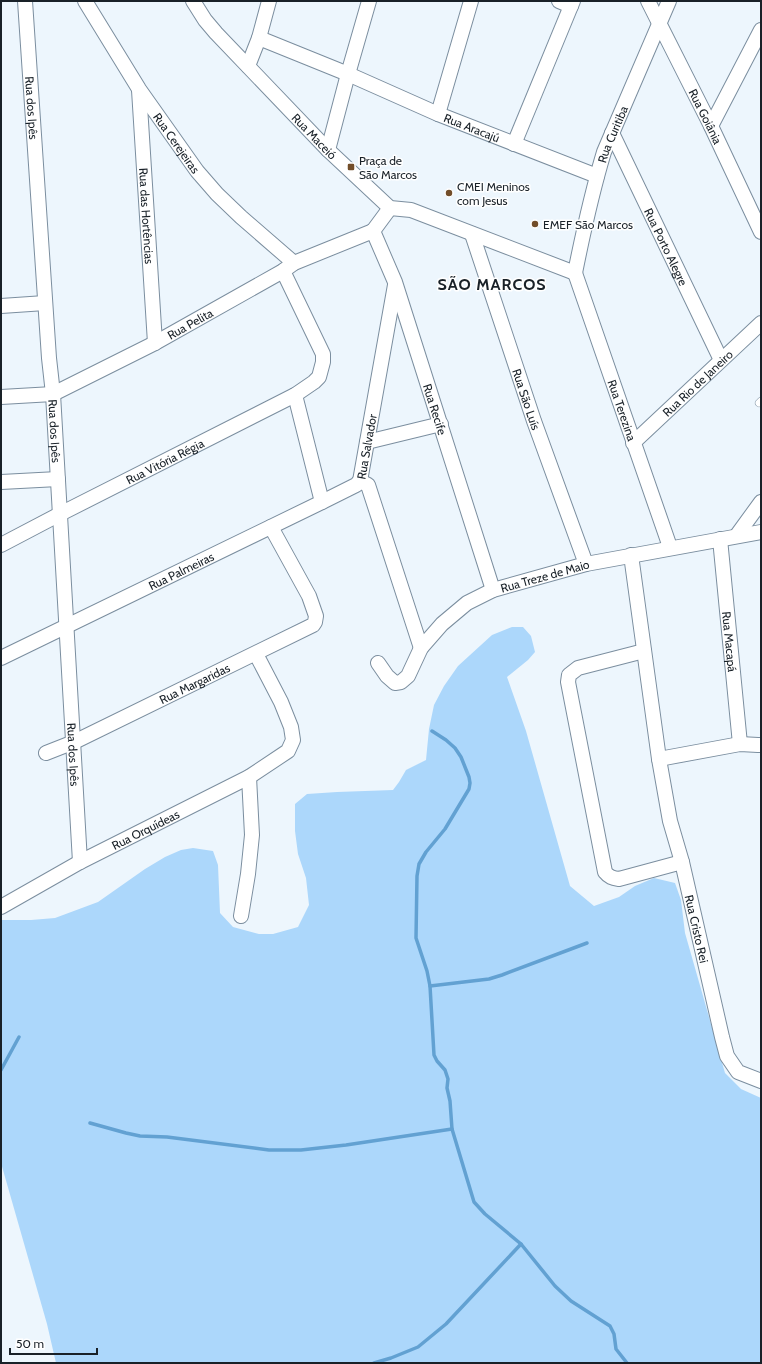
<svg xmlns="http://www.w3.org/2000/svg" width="762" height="1364" viewBox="0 0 762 1364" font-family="Cabin,sans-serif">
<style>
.green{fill:#acd7fb}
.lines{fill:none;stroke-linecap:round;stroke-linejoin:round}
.stream{stroke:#62a1d2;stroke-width:3.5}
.lane-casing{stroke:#7b8e9f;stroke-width:8}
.street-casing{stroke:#7b8e9f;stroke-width:16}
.lane{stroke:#fff;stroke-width:7}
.street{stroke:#fff;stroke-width:14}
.poi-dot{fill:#724d29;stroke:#fff;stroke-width:1.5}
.labels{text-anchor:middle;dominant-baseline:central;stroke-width:3;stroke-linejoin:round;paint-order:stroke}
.street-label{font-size:12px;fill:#192128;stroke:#fff}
.poi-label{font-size:12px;fill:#192128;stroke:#fff;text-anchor:start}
.district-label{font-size:16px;font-weight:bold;letter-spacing:1px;fill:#192128;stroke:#fff}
</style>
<rect width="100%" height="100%" fill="#edf6fd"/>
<polygon class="green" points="512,627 523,627 531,636 535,652 528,660 507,677 526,731 570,886 594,906 619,897 635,886 654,878 675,883 681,900 685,933 725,1073 741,1089 761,1098 761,1363 56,1363 47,1324 1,1163 1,920 31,920 55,918 98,902 145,869 165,857 181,850 193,848 213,851 218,865 220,913 233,927 259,934 273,934 298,927 309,905 306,878 298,854 295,831 295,804 307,794 337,792 393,790 399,782 406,770 426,760 429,729 434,705 444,686 458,666 492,635"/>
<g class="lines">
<g class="stream">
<polyline points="432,731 446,740 455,748 461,757 469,777 470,783 469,789 445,829 426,852 419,864 417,876 416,938 427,971 430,986 434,1055 437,1061 445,1070 448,1079 447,1088 450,1101 452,1129 474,1202 485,1214 521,1244 555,1286 571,1301 610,1326 614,1334 616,1349 627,1363"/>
<polyline points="430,986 489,979 502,975 587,943"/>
<polyline points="1,1070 19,1037"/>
<polyline points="90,1123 126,1133 140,1136 167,1137 269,1150 301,1150 346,1145 452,1129"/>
<polyline points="374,1363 391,1358 418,1347 446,1324 521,1244"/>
</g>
<defs>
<polyline id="lane" points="759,403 761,401"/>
<g id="street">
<path id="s1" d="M25,1L49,358L53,394L80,862"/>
<path id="s2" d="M85,1L139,89L197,171L217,194L241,217L294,263"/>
<path id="s3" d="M193,1L205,20L216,33L328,150L390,208L411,210L575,273"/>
<polyline points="559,1 571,6"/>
<path id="s4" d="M648,1L711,126L761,232"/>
<path id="s5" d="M259,38L348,74L438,114L597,176"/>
<polyline points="248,66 259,38 269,1"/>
<path id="s6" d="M139,90L155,343"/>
<polyline points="438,114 471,1"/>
<polyline points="711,126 761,30"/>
<path id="s7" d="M612,133L721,360"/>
<polyline points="514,144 573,1"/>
<polyline points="328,150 348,74 369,1"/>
<path id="s8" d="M373,231L395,282L493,590"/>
<polyline points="373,231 390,208"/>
<path id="s9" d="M472,234L534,421L586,564"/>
<path id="s10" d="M575,273L670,547"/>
<path id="s11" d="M575,273C583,233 592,192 604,152L669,1"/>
<polyline points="1,306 45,303"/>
<polyline points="295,395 322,502"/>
<path id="s12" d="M1,397L53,394L155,343L283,271L294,263L373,231"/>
<polyline points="367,442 441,424"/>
<path id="s13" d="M633,443L761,323"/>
<path id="s14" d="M360,481L395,285"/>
<polyline points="360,481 368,485 421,648"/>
<polyline points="1,482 58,479"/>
<polyline points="737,535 761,502"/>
<path id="s15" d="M720,539L740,744"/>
<path id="s16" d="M1,545L60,514L295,395L314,382L319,377L323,362V354L283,271"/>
<path id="s17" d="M631,555L659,759L670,821L682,862L722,1037L727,1056L738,1072L761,1081"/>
<path d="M644,651L578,668L569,675L568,682L605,872C609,877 612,878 619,879L682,862"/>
<path id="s18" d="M1,658L322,502L356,485L360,481"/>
<path id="s19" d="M378,663L387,676L395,683L401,682L408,676L421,648L442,624L467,603L493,590L586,564L761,532"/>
<path id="s20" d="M46,753L74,742L313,625L315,622L316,616L309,596L271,527"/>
<polyline points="659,759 740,744 758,745 761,745"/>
<path id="s21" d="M1,907L80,862L249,777L288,751L293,740L291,727L281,702L256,654"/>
<polyline points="241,916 248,874 252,835 249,777"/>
</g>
</defs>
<use href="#lane" class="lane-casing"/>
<use href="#street" class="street-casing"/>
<use href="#lane" class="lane"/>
<use href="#street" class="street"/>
</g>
<g class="poi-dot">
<rect x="347" y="163" width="8" height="8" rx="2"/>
<circle cx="449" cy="193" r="4"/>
<circle cx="535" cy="224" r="4"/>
</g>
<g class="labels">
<g class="street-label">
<text stroke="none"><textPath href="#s1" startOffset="107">Rua dos Ipês</textPath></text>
<text stroke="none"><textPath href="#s4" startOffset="129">Rua Goiânia</textPath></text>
<text stroke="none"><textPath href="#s5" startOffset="231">Rua Aracajú</textPath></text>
<text stroke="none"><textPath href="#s11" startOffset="144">Rua Curitiba</textPath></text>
<text stroke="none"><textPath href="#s3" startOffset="182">Rua Maceió</textPath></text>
<text stroke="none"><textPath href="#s2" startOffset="169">Rua Cerejeiras</textPath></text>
<text stroke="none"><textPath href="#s6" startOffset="126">Rua das Hortências</textPath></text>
<text stroke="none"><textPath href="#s7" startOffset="126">Rua Porto Alegre</textPath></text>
<text stroke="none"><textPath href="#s12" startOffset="206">Rua Pelita</textPath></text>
<text stroke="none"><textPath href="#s13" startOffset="88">Rua Rio de Janeiro</textPath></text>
<text stroke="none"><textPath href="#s9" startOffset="174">Rua São Luís</textPath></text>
<text stroke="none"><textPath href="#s8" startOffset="189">Rua Recife</textPath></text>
<text stroke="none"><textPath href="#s10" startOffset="145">Rua Terezina</textPath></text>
<text stroke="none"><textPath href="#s1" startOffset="431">Rua dos Ipês</textPath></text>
<text stroke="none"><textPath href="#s14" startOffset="35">Rua Salvador</textPath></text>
<text stroke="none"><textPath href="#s16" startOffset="184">Rua Vitória Régia</textPath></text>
<text stroke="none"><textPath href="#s18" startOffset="200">Rua Palmeiras</textPath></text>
<text stroke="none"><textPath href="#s19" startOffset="220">Rua Treze de Maio</textPath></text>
<text stroke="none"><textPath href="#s15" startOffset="103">Rua Macapá</textPath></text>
<text stroke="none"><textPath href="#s20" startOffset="164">Rua Margaridas</textPath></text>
<text stroke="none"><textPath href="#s1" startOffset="755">Rua dos Ipês</textPath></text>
<text stroke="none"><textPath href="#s21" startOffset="164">Rua Orquídeas</textPath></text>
<text stroke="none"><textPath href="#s17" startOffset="380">Rua Cristo Rei</textPath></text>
</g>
<g class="poi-label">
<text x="359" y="160">Praça de<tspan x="359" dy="14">São Marcos</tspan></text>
<text x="457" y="186">CMEI Meninos<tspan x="457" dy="14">com Jesus</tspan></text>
<text x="543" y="224">EMEF São Marcos</text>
</g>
<g class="district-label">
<text x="492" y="284">SÃO MARCOS</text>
</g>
</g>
<rect width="762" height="1364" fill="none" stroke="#192128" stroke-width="4"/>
<path d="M10 1348v6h87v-6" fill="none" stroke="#192128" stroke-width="2"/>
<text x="16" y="1348" font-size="12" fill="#192128" stroke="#ffffff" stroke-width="3" paint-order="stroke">50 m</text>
</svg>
